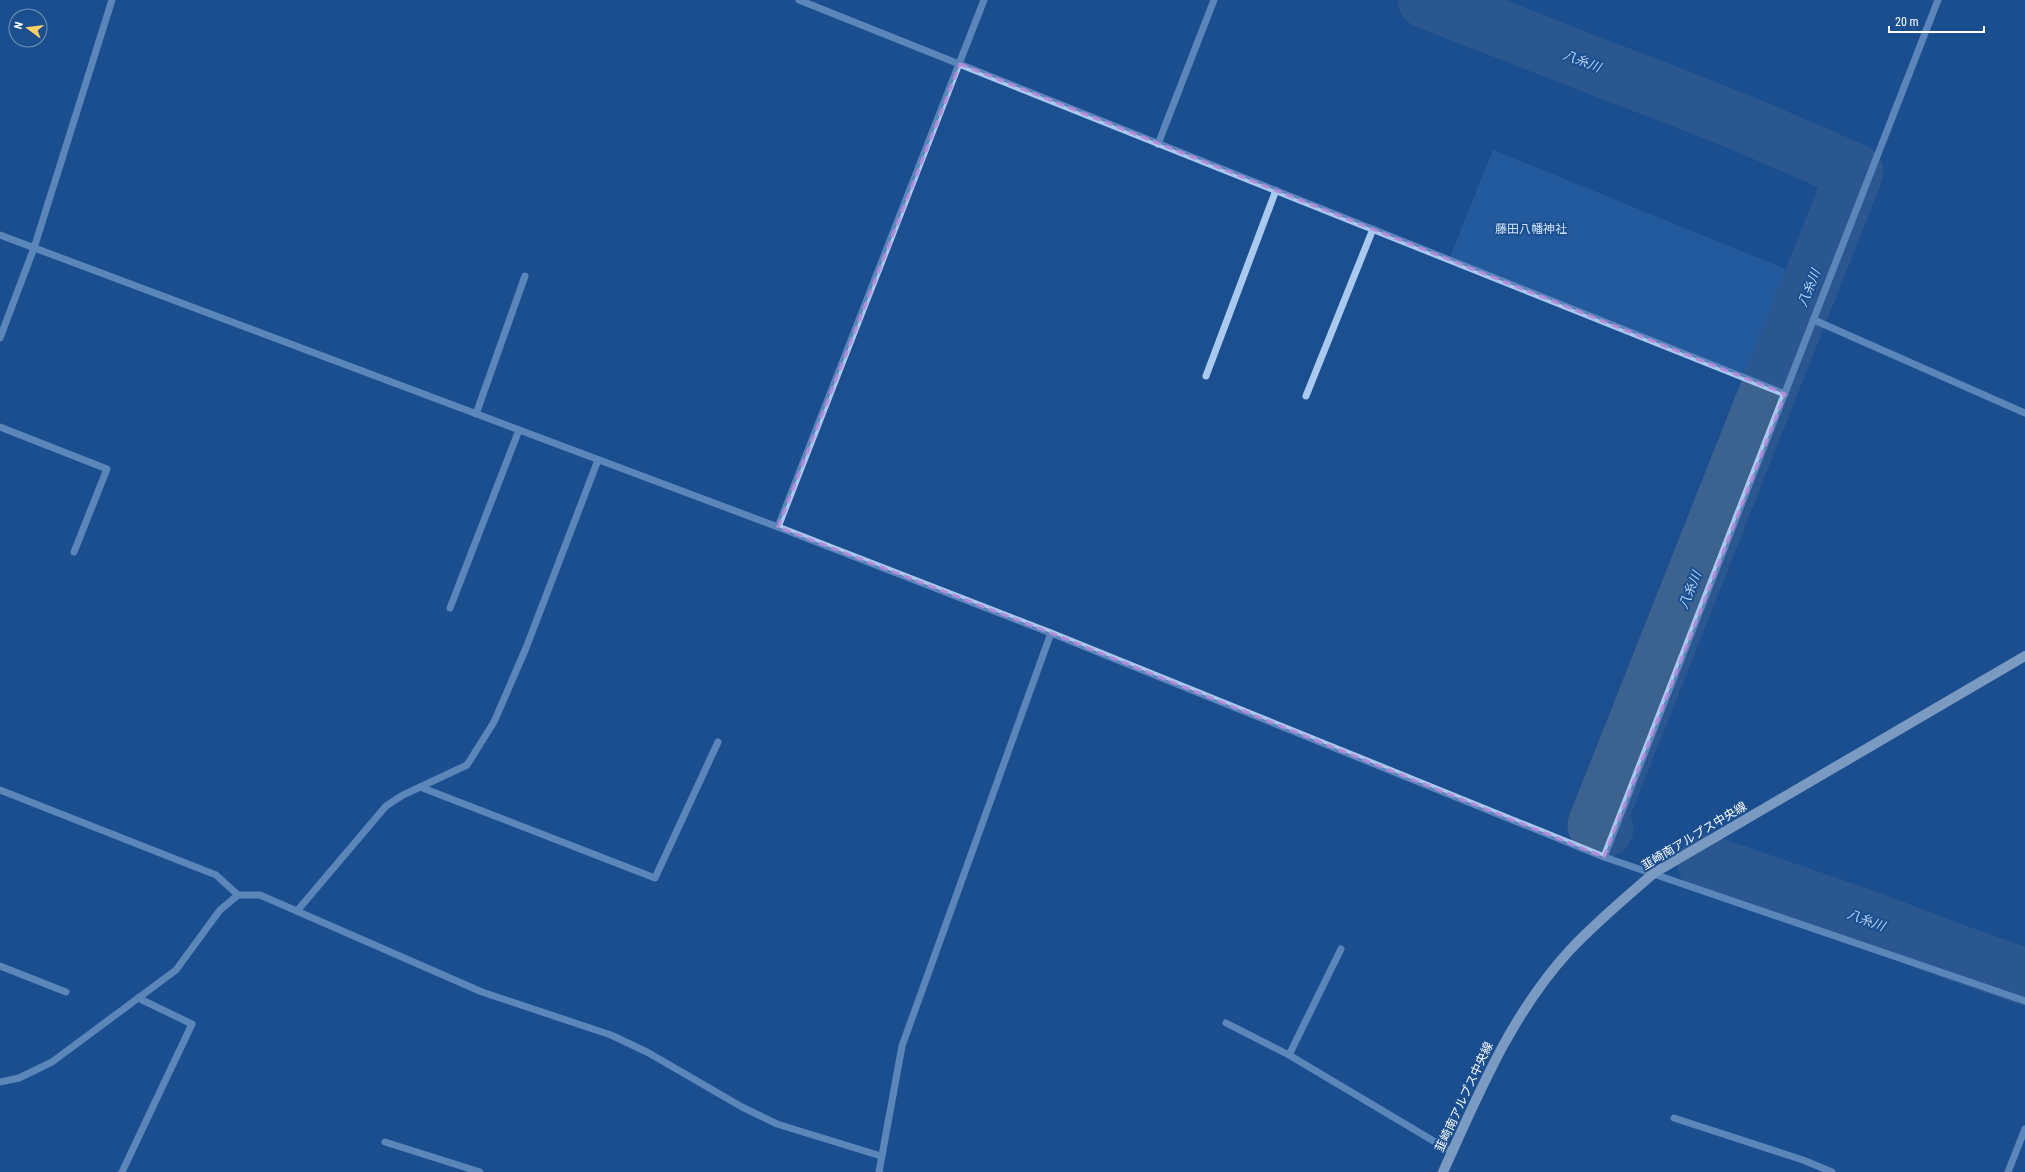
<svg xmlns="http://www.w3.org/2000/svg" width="2025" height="1172" viewBox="0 0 2025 1172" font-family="'Roboto Condensed','Noto Sans JP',sans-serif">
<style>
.green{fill:#2e69ad}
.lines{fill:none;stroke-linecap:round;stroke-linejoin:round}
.river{stroke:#3c6290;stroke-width:57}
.minor{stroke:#a9c9ee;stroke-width:7}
.major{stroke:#f0f6ff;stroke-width:10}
.marked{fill:none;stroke:#b68bdc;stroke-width:3;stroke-dasharray:8 5;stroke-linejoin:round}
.labels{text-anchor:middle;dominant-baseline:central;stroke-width:4;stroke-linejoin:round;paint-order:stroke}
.park-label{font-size:12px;fill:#cfe3fa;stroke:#1b4f8f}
.street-label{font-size:12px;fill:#fff;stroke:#1b4f8f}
.water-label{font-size:13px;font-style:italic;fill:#b5d3f5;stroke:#1b4f8f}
</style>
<rect width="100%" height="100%" fill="#1b4f8f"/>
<polygon class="green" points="1493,150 1800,275 1758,383 1449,260"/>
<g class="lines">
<g class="river">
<polyline points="1426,0 1735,120 1855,172 1596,825 1605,829"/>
<polyline points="1706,863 1874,921 1938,946 2025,977"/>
</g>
<g class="minor">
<polyline points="799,0 1785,394"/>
<polyline points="1158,144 1214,0"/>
<polyline points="0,235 778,527 1051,633 1604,857 2025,1001"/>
<polyline points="1814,320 2025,413"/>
<polyline points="0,338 34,248 112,0"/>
<polyline points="1206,376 1276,190"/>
<polyline points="1306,396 1373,229"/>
<polyline points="476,414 525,276"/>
<polyline points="0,427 107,469 74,552"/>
<polyline points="778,527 984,0"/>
<polyline points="450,608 519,430"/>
<polyline points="420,787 655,878 718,742"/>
<polyline points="0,790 216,875 238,895"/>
<polyline points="1604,857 1938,0"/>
<polyline points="297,911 386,806 403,795 467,765 494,722 526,648 598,460"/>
<polyline points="1341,949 1289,1055 1452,1152"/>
<polyline points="0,966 66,992"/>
<polyline points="1226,1023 1289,1055"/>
<polyline points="0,1082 19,1078 52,1062 176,970 220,910 238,895 260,895 482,992 611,1035 647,1052 742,1107 777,1124 881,1156"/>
<polyline points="1674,1118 1803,1160 1832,1172"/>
<polyline points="385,1142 480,1172"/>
<polyline points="122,1172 192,1024 138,998"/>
<polyline points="879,1172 902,1046 1051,633"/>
<polyline points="2008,1172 2025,1129"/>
</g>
<path class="major" d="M1443,1172C1479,1093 1510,1016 1569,951C1595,923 1625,898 1654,873L2025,656"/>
</g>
<path d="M0 0H2025V1172H0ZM960,64L1785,394L1604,857L1051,633L778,527Z" fill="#1b4f8f" fill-opacity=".55" fill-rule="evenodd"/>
<path class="marked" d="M960,64L1785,394L1604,857L1051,633L778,527Z"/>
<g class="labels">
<g class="park-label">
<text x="1531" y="229">藤田八幡神社</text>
</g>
<g class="street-label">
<text transform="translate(1694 836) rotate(-31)">韮崎南アルプス中央線</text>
<text transform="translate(1464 1097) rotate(-65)">韮崎南アルプス中央線</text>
</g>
<g class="water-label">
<text transform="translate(1582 61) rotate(21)">八糸川</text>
<text transform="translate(1809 288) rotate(-68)">八糸川</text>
<text transform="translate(1690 590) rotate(-68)">八糸川</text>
<text transform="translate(1866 920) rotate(20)">八糸川</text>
</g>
</g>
<g transform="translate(28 28) rotate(285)"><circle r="19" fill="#1b4f8f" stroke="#7695bc"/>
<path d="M0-3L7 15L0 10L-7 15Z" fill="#ffd166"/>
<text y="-6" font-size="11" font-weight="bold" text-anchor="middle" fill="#ffffff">N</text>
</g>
<path d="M1889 26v6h95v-6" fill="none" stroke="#ffffff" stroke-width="2"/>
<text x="1895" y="26" font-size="12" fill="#ffffff" stroke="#1b4f8f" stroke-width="3" paint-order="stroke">20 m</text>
</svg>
